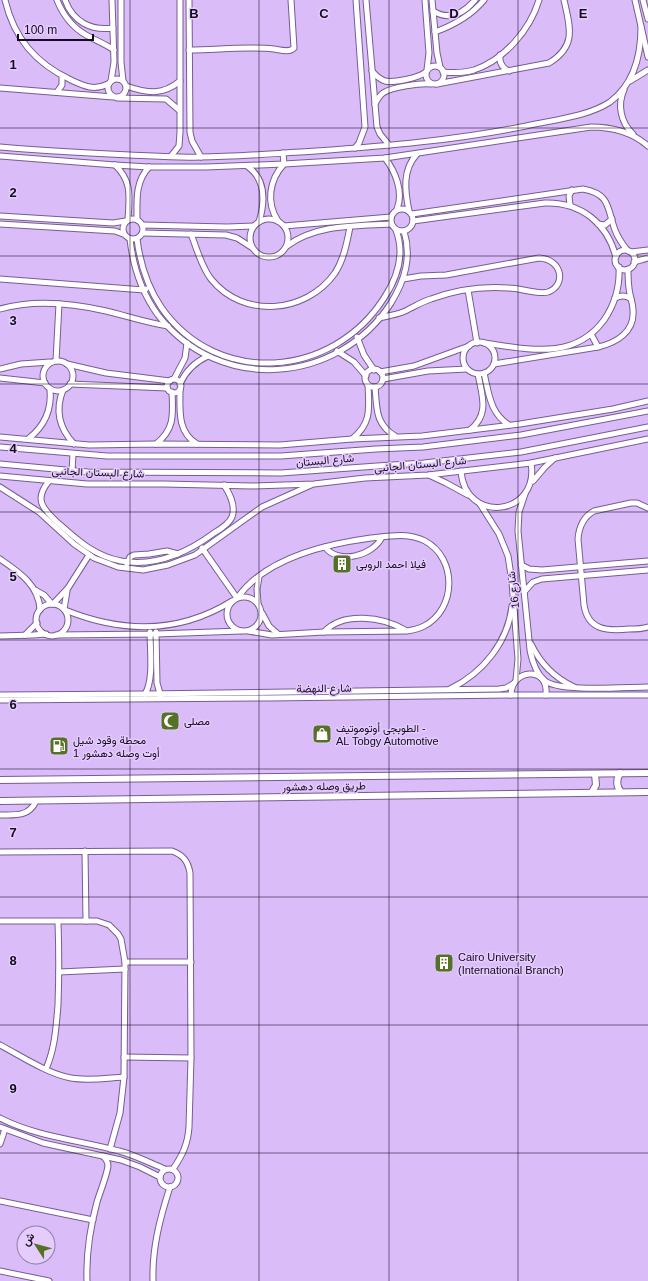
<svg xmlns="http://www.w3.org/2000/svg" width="648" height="1281" viewBox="0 0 648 1281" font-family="Helvetica,Vazirmatn,sans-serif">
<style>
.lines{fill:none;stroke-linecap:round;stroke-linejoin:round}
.minor-casing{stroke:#785c92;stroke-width:7}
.major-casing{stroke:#785c92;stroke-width:8}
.minor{stroke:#fff;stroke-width:5}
.major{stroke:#fff;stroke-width:6}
.grid{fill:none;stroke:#170b21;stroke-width:1;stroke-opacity:0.55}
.labels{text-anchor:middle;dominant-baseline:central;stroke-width:3;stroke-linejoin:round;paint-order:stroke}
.street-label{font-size:11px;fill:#170b21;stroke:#e4ccfd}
.poi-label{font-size:11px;fill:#170b21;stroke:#e4ccfd;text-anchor:start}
.grid-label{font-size:13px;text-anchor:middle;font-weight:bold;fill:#170b21;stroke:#e4ccfd;stroke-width:3;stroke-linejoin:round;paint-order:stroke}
</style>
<rect width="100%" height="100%" fill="#dabcf8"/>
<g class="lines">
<defs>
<g id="minor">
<path d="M5,0C14,38 35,63 71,80C84,86 94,91 108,84"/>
<path d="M57,0C63,15 72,27 86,35C95,40 105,44 114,50"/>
<path d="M65,0C73,22 91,31 113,28"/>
<polyline points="121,0 121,62 123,81"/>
<polyline points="189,0 190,132 192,141 201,157"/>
<polyline points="366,0 377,127 380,134 389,145"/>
<polyline points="425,0 429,53 427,70"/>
<polyline points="432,0 437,53 440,67"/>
<polyline points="635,0 648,57"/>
<polyline points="643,0 648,19"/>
<path d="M433,11C449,21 463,14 475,0"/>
<path d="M435,32C454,25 471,16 484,0"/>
<path d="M189,50C217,50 246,46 274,49C281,50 289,53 294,48L291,0"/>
<path d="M500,55C499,63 502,68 509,71"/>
<circle cx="435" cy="75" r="9"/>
<path d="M372,71C376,76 379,79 385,81C393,83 419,78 426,72"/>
<path d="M443,72C454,73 464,73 474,70C504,60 530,30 539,0"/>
<circle cx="117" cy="88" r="9"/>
<polyline points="111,81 114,62 112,0"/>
<polyline points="630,81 648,70"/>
<path d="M437,84L549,63C577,46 570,27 564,0"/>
<path d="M126,86C147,93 162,96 180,81"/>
<polyline points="0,88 113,97"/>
<path d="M624,90C617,105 621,123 633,134"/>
<polyline points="57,92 62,85 62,76"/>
<polyline points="117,98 166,99 179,110"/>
<path d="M375,104C377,100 379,96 383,93C392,87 420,83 431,84"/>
<path d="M0,147C43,151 86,153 130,155C153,156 177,158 200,157C239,157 278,153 316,151C386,146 457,140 526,126C552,120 587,117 610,102C634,84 641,55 641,27"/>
<polyline points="355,148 359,143 365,127 356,0"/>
<path d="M0,156L115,165L149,167H206L284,164L385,158L591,127C612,127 632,132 648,146"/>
<polyline points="171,156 179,146 180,132 180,0"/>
<path d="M385,158C395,171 404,192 397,209"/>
<path d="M115,165C133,182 129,198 128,220"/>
<path d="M247,166C266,179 265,202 259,222"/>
<polyline points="570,205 569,196 572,190"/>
<circle cx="402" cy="220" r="11"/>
<path d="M409,211C405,191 402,170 417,154"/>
<path d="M412,214L583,189C611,194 607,209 615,230C618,238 623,245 628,251"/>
<polyline points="0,216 113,223 126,221"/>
<circle cx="133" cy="229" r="10"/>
<circle cx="269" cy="238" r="19"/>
<path d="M137,220C137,200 135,182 149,167"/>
<path d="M278,221C266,203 269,180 284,164L283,153"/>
<path d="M413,221L545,203C581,202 607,223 616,257"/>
<polyline points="0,224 115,231 123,234"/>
<polyline points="598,224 605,225 612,219"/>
<polyline points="142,225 227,227 254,226"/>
<polyline points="284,226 391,217"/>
<polyline points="143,233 226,235 237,238 251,247"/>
<path d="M191,234C197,249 201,266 211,279C243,319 306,314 335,273C344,259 347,242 350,227"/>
<path d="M130,239C133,266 142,293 158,315C219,394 338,385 391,303C405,280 412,257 404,231"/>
<path d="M137,239C140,263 147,286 161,307C217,388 333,378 384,298C398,277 405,254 396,230"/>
<path d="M287,246C316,224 356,226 391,224"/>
<circle cx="625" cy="260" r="10"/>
<polyline points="631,252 648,250"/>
<polyline points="634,262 648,258"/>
<polyline points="0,279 144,290 146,289"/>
<polyline points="468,290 477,343"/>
<path d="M615,298C621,295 626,295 631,299"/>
<path d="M0,309C35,299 71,303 106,311C127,316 147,323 168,326"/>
<path d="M379,318C387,316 395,315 403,312C412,308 421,302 431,299C455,290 483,286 509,288C520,288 538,295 548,292C567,285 562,259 539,258L446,275L421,276L403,279"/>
<polyline points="591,334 598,347"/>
<polyline points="357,337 364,355 374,370"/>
<circle cx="479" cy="358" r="16"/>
<path d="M484,343C528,349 574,361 604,320C615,304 620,287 619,267"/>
<polyline points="337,351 354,362 366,376"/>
<polyline points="56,361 59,304"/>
<circle cx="58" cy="376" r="15"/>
<polyline points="67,364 106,373 170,381"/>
<path d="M494,364L598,347C616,343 635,332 633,310C633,304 631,300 630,294C628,286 628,278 628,269"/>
<polyline points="0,369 21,364 50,362"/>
<circle cx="374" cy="378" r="9"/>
<polyline points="380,372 414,366 469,346"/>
<path d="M484,373C489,394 490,413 509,425"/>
<polyline points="0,378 45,383"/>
<polyline points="174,379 185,358 187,343"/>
<polyline points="383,379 428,371 467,369"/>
<circle cx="174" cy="386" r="7"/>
<polyline points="70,384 167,388"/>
<path d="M180,384C186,370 195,362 208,356"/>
<path d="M375,387C377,408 375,424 395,436"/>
<path d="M180,389C180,410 177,432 197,444"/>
<path d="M63,390C55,410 59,428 74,444"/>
<path d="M470,430C490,414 482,396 478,374"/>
<polyline points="0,437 89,445 156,444 280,445 352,439 422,436 520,424 613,409 648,401"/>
<path d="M28,439C45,426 52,410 50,389"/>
<path d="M352,439C372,423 369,408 368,385"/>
<path d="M156,444C175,429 173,414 172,392"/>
<polyline points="0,447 107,456 281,456 376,449 423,447 521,435 648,411"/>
<polyline points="0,464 88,472 281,473 377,466 424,463 521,452 648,427"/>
<polyline points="72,471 73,454"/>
<path d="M461,471C465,525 540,516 531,463"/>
<polyline points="429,475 446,483 468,495"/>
<polyline points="0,476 87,484 164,484 252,486 314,484 365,478 428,475 531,463 648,439"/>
<path d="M49,481C34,499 42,508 57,522C76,539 94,556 121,561C155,567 187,553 214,533C221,529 229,524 232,517C236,506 230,494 224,485"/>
<polyline points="533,481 545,467 555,458"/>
<polyline points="0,487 39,512 74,544 94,558 118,567 143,570 168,565 195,555 262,507 311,485"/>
<path d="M525,494L519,512L518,531L530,650C532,660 536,673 544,680C558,693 627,687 648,687"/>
<polyline points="480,504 499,534 508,556 512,582 518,659 516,680"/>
<path d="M648,508L637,503H631L594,511C583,517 579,527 578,539L584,605C588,631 608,631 629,629C635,629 642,629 648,627"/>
<path d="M325,547C338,565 373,556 382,537"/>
<polyline points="202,548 237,598"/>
<path d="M0,559C19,572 39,585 40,610"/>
<polyline points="127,564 130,557 134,555 149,554 167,551 178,554"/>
<polyline points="521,565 529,569 542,570 648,561"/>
<polyline points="35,590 44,595 52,604"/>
<polyline points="524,592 533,582 542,579 648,570"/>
<circle cx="244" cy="614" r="17"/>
<path d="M238,597C266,558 326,544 371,538C389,536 408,532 425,541C457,558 457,609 424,626C419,629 413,630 407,631L324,632L272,635L248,631"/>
<polyline points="53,604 68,588 89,555"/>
<polyline points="258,604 257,589 259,577"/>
<circle cx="52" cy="620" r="16"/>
<polyline points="64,609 67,591"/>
<path d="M65,610C122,633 179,634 232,601"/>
<polyline points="262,613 269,626 278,634"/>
<polyline points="156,632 157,683 161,697"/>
<path d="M324,632C343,611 383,617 405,630"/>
<polyline points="25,635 37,623"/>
<polyline points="56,635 156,634 241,631"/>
<polyline points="0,636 33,635 46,634"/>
<path d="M531,644C540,663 555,678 574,687"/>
<path d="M450,689C483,673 508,642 512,606"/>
<path d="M145,694C154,680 150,649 150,632"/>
<polyline points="0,695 145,694 499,689 506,688 513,684"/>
<path d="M511,695C511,669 549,665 546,695"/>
<polyline points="0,700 269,698 511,695 648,695"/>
<path d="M0,815C15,815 29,817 36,801"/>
<polyline points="85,851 86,921"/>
<path d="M0,852L172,851C183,855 188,861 190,873L191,1058L189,1127C188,1144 182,1156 173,1169"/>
<polyline points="0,921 97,921 109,925 118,934 121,939 125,962 124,1077 120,1113 110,1149"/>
<polyline points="125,962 191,962"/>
<polyline points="59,972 125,969"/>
<path d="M0,1045C21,1056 48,1074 71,1078C88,1081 107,1078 124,1077"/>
<polyline points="124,1057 191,1058"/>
<path d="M46,1069C55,1048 56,1028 58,1005C59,977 59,950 58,922"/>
<path d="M0,1118C37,1137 79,1140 119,1151C135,1155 150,1163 165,1169"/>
<polyline points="0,1127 43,1143 121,1160 140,1167 160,1177"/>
<polyline points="0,1144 5,1129"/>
<circle cx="169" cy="1178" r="9"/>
<polyline points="0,1201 93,1220"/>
<polyline points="0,1271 49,1281"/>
<path d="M87,1281C86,1254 90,1228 97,1202C100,1192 107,1175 108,1166C108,1162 106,1159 103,1156"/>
<path d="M153,1281C152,1248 160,1218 170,1187"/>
</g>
<g id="major">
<path d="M620,773C616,780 616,786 621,792"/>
<polyline points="0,780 648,773"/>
<polyline points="592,792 596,785 595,774"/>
<polyline points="0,801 648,792"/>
</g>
</defs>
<use href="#minor" class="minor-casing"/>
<use href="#major" class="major-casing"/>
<use href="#minor" class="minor"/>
<use href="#major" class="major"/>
</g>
<path class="grid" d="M130,0V1281M259,0V1281M389,0V1281M518,0V1281M0,128H648M0,256H648M0,384H648M0,512H648M0,640H648M0,769H648M0,897H648M0,1025H648M0,1153H648"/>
<defs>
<symbol id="building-square" viewBox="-11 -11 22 22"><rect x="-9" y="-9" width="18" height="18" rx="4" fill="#557126" stroke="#e4ccfd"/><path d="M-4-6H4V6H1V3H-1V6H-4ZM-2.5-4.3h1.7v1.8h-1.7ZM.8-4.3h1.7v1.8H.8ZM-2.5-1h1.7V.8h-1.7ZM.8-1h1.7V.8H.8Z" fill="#fff"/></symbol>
<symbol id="mosque-square" viewBox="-11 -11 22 22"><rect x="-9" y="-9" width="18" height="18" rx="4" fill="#557126" stroke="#e4ccfd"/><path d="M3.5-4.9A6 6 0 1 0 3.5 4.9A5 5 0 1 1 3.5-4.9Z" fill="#fff"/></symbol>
<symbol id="shop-square" viewBox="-11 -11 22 22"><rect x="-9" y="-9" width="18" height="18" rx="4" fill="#557126" stroke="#e4ccfd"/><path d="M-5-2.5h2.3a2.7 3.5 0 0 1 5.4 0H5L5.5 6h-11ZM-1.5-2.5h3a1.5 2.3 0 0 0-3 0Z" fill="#fff"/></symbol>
<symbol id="fuel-square" viewBox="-11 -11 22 22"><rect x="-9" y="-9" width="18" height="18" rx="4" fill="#557126" stroke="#e4ccfd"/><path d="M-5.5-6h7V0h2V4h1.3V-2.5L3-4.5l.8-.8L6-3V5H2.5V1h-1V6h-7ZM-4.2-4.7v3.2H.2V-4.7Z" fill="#fff"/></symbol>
</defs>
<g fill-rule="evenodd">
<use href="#building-square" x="331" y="553" width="22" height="22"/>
<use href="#mosque-square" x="159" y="710" width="22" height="22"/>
<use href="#shop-square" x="311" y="723" width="22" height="22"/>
<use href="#fuel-square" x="48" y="735" width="22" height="22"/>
<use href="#building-square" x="433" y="952" width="22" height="22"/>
</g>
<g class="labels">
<g class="street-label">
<text transform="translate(325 460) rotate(-5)">شارع البستان</text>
<text transform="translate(420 464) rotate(-5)">شارع البستان الجانبى</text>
<text transform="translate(98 472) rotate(2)">شارع البستان الجانبى</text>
<text transform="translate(513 590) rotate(-97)">شارع 16</text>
<text transform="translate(324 688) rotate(-1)">شارع النهضة</text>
<text transform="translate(324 786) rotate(-1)">طريق وصله دهشور</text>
</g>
<g class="poi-label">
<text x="356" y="564">فيلا احمد الروبى</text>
<text x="184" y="721">مصلى</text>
<text x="336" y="728">الطوبجى أوتوموتيف -<tspan x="336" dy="13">AL Tobgy Automotive</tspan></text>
<text x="73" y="740">محطة وقود شيل<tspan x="73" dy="13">أوت وصله دهشور 1</tspan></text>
<text x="458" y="957">Cairo University<tspan x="458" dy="13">(International Branch)</tspan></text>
</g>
</g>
<g class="grid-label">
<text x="194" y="18">B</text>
<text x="324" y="18">C</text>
<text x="454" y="18">D</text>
<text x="583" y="18">E</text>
<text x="13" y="69">1</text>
<text x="13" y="197">2</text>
<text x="13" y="325">3</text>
<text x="13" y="453">4</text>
<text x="13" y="581">5</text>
<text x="13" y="709">6</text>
<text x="13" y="837">7</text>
<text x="13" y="965">8</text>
<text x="13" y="1093">9</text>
</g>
<g transform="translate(36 1245) rotate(306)"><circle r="19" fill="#e4ccfd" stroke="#927fa5"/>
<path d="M0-3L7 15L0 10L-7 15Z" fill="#557126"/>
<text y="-6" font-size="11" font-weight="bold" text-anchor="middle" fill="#170b21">ش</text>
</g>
<path d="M18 34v6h75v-6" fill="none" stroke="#170b21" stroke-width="2"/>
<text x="24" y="34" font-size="12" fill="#170b21" stroke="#e4ccfd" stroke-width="3" paint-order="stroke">100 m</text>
</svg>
